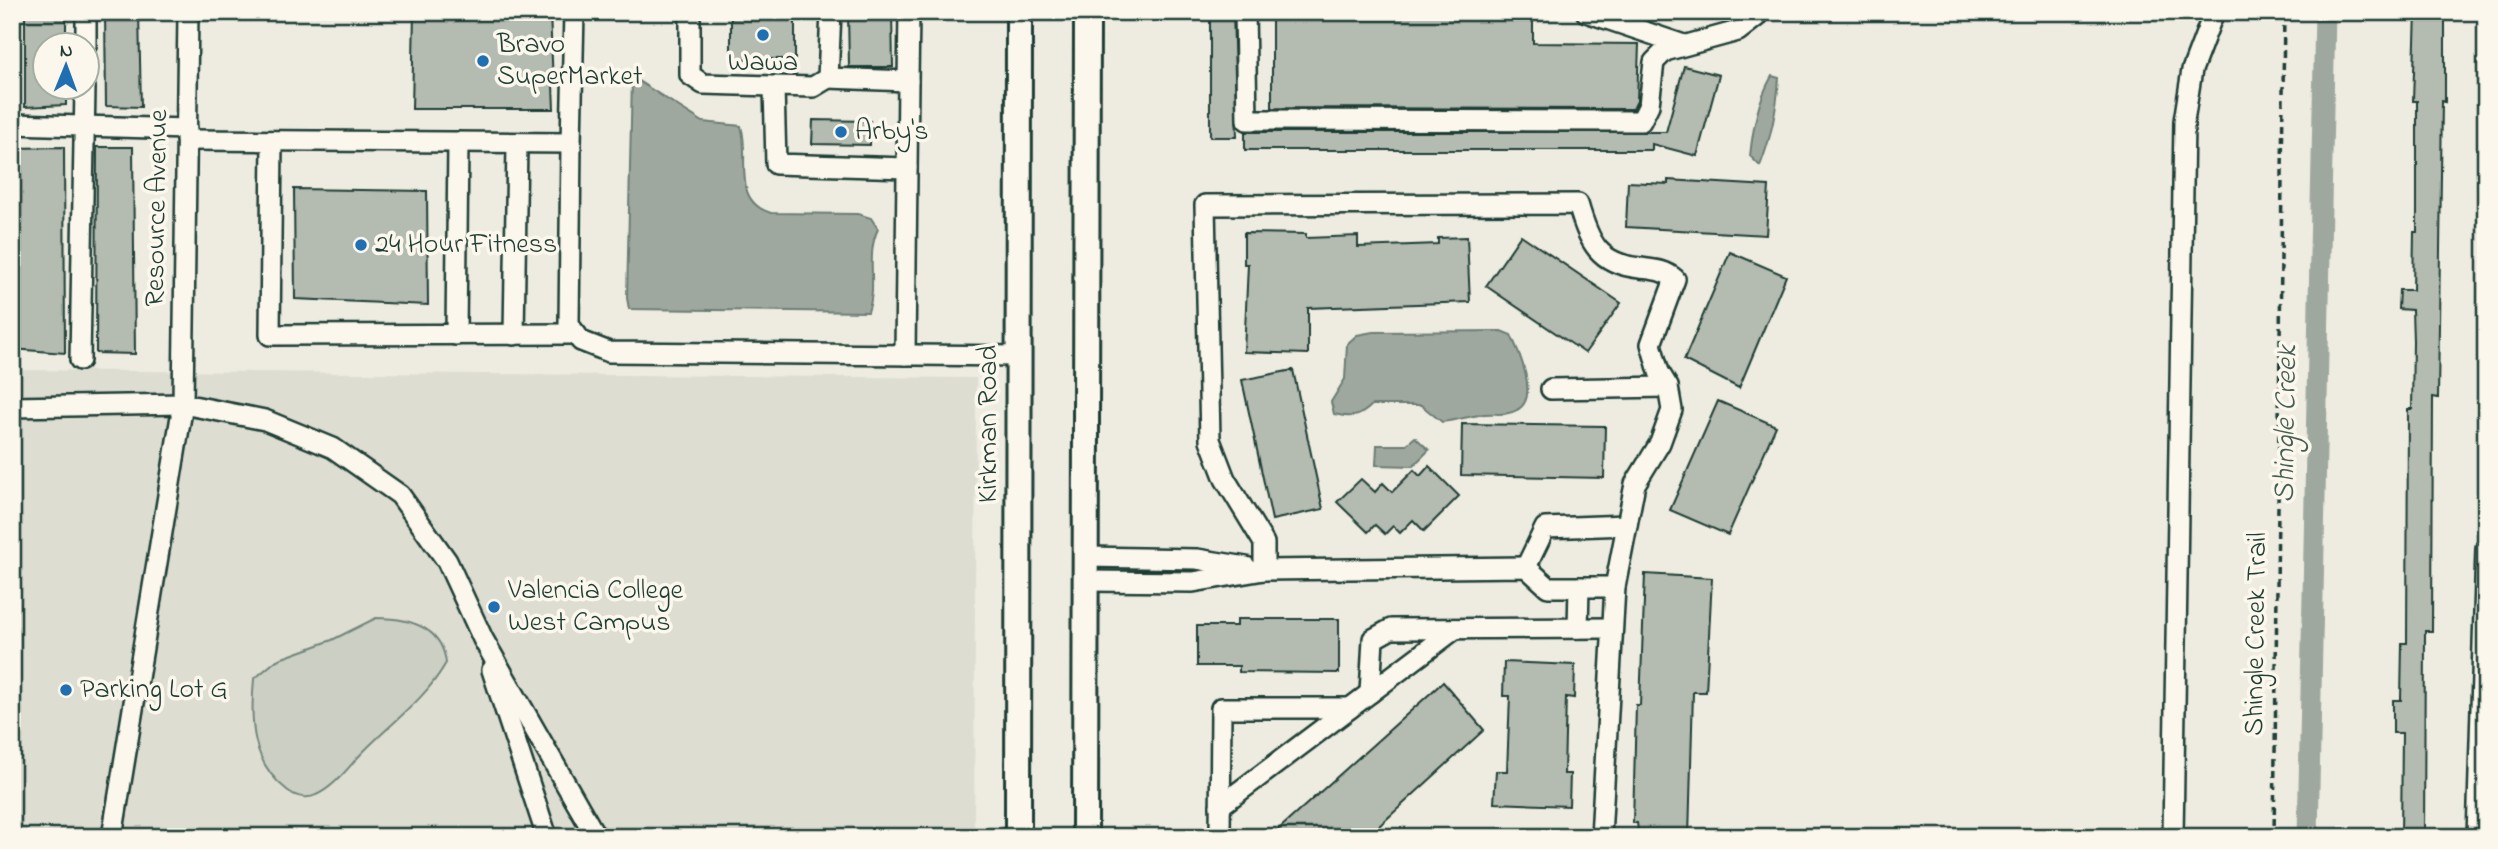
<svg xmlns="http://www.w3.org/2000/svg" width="2498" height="849" viewBox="0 0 2498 849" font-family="'Indie Flower',sans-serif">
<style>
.built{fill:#ddddd2}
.green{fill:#cbcfc4;stroke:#75867c;stroke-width:2}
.water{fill:#9fa89f;stroke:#6c7d74;stroke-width:2}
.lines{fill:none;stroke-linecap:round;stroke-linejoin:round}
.canal{stroke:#9fa89f;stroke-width:21}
.building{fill:#b4bbb0;stroke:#1f3d34;stroke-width:2}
.minor-casing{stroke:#1f3d34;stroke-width:24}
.major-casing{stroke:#1f3d34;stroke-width:30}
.path{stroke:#1f3d34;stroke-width:3.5;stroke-dasharray:7 5;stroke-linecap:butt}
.minor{stroke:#fbf7ec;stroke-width:19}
.major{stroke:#fbf7ec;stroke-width:24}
.poi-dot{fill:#1f6fb2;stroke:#fbf7ec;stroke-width:2.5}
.labels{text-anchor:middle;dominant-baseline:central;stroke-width:7;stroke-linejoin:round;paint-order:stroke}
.poi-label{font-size:28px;fill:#1f3d34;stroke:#fbf7ec;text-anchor:start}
.street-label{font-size:28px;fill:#1f3d34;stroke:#fbf7ec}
.water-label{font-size:30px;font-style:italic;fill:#455d54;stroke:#fbf7ec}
</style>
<rect width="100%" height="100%" fill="#eeece1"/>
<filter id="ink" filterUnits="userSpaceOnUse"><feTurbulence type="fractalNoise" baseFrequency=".0143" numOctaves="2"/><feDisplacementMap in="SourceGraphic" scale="14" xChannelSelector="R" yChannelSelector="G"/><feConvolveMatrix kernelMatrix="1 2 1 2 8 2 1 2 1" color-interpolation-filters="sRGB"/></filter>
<g filter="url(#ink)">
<polygon class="built" points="12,370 976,378 974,837 12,837"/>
<path class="green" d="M376,618C408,618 442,626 446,663C425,700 392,722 363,752C349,766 335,787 316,795C307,800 294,796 287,790C251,762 250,722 254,679L277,660L332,640Z"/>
<g class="water">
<path d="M1772,76L1779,78C1777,108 1771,138 1760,166L1750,156C1753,128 1758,100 1772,76Z"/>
<path d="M632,77L703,122L741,126C751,158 730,200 771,213L858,214L871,218L878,229C865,256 878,285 868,312L629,309L627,298Z"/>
<path d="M1501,331L1511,335C1519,352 1540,398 1517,410C1507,416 1496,413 1485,414C1471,416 1457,420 1442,422L1421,405H1372C1359,418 1351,418 1334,414L1331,402L1345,379L1347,344L1357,335L1373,332Z"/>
<polygon points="1415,437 1429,450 1413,466 1376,465 1377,445 1406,445"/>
</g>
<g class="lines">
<polyline class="canal" points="2308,837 2325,12"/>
</g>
<g class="building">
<polygon points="25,12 66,12 66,46 46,46 46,88 66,88 66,105 25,107"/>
<polygon points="105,12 139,12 141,107 106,106"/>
<polygon points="414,12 550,12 554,109 412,109"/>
<rect x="731" y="12" width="64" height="47"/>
<polygon points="848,12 892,12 893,67 849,67"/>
<polygon points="1210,12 1233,12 1237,137 1210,137"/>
<polygon points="1272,12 1533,12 1533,43 1639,44 1637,101 1633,109 1272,108"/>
<polygon points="2416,12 2445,12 2445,102 2442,101 2438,398 2433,397 2432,631 2425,631 2424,837 2401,837 2402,733 2393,733 2393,700 2401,700 2402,643 2407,643 2408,409 2412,409 2413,341 2412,310 2398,309 2399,290 2413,290 2414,232 2417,232 2417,101 2413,101"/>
<polygon points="1684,66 1719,75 1697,156 1652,144 1652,150 1245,150 1245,132 1666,132"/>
<polygon points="813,120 870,121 870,145 812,144"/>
<polygon points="64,147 65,353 12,349 15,148"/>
<polygon points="97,147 133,147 135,354 96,353"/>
<polygon points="1668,180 1769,186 1766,235 1626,227 1628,182 1668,184"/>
<polygon points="294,189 427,191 428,305 295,299"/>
<polygon points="1244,233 1306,234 1306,238 1358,236 1358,247 1438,244 1438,238 1467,237 1470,302 1308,308 1308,354 1244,352 1248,264 1244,264"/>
<polygon points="1521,235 1621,303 1585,353 1486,286"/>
<polygon points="1730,252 1786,276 1739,388 1684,360"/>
<polygon points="1293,370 1323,509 1272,520 1242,380"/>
<polygon points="1718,401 1776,426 1728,535 1670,510"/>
<polygon points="1462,424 1605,426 1604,478 1461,475"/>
<polygon points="1429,466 1459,496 1424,531 1413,520 1400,533 1393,526 1385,534 1375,525 1368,532 1337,502 1361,479 1375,492 1383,483 1392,492 1414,470 1420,476"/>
<polygon points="1645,574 1712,578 1706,692 1693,692 1689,837 1639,837 1637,823 1633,823 1636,705 1640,705"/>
<polygon points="1237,619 1339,619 1339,673 1239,672 1239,666 1197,666 1197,626 1237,626"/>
<polygon points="1504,662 1575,665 1574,698 1566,697 1564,774 1570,774 1569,806 1494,803 1496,771 1507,771 1510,696 1503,696"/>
<polygon points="1443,682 1484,730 1367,837 1270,837"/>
</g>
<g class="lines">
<defs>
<g id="minor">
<polyline points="690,12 690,75 703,84 813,87 828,78 831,12"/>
<polyline points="1245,12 1247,120 1641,121 1649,105 1654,62 1665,51 1738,31 1756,17 1756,12"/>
<polyline points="1586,12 1684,45"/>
<polyline points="86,46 86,12"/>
<polyline points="828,78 908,81 905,355"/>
<polyline points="908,81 909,12"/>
<polyline points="774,87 776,164 907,168"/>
<polyline points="12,124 187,129"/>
<polyline points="186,140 571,143 574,12"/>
<polyline points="272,141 270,335 576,334"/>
<polyline points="571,143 569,325 581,341 609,352 1019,356"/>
<polyline points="456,335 458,142"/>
<polyline points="514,335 517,143"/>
<polyline points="80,360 85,88"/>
<polyline points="1551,389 1668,387"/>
<polyline points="12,407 183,404 265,420 333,448 400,495 447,561 483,639 596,837"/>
<polyline points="1086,557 1197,559 1246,567"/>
<polyline points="1526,567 1545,528 1627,525"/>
<path d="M1264,570V543L1225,479L1210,440L1205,205L1578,204C1589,242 1598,264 1640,268C1655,270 1664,270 1675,279L1651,344L1659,372L1668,387L1672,410L1660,443L1635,484L1615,587L1601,837"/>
<polyline points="1086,581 1193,582 1264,570 1526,567 1548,587 1615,587"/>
<polyline points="1578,628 1579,587"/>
<polyline points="492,670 547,837"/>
<polyline points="1370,693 1373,639 1391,629 1612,628"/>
<polyline points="1220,806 1455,629"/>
<polyline points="112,837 183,404 188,12"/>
<polyline points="1220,837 1221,708 1350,708"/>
<polyline points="2173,837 2184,121 2192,70 2214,12"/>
<polyline points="2477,837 2486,548"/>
</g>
<g id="major">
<polyline points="1018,837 1019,12"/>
<polyline points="1085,837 1087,12"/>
</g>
</defs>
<use href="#minor" class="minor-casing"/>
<use href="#major" class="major-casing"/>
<polyline class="path" points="2274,837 2284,12"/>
<use href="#minor" class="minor"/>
<use href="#major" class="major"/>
</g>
</g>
<g class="poi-dot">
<circle cx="763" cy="35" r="7"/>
<circle cx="483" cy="61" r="7"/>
<circle cx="841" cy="132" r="7"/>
<circle cx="361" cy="245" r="7"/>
<circle cx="494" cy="607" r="7"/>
<circle cx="66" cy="690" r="7"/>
</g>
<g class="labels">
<g class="poi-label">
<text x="497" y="45">Bravo<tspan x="497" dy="32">SuperMarket</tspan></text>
<text x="763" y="63" text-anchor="middle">Wawa</text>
<text x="855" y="132">Arby's</text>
<text x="375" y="245">24 Hour Fitness</text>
<text x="508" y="591">Valencia College<tspan x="508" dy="32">West Campus</tspan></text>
<text x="80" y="690">Parking Lot G</text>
</g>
<g class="street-label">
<text transform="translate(158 208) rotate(-89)">Resource Avenue</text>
<text transform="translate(989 424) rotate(-90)">Kirkman Road</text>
<text transform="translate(2257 634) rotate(-89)">Shingle Creek Trail</text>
</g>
<g class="water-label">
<text transform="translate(2287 424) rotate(-89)">Shingle Creek</text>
</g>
</g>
<rect width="2498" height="849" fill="none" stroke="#fbf7ec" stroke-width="42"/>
<rect x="21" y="21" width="2456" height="807" fill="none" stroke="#1f3d34" stroke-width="2.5" filter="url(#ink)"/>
<g transform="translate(66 66) rotate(1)"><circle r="33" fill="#fbf7ec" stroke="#a3ada2" stroke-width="2"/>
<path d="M0-5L12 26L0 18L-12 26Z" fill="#1f6fb2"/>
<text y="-10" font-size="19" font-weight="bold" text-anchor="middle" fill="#1f3d34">N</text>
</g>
</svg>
